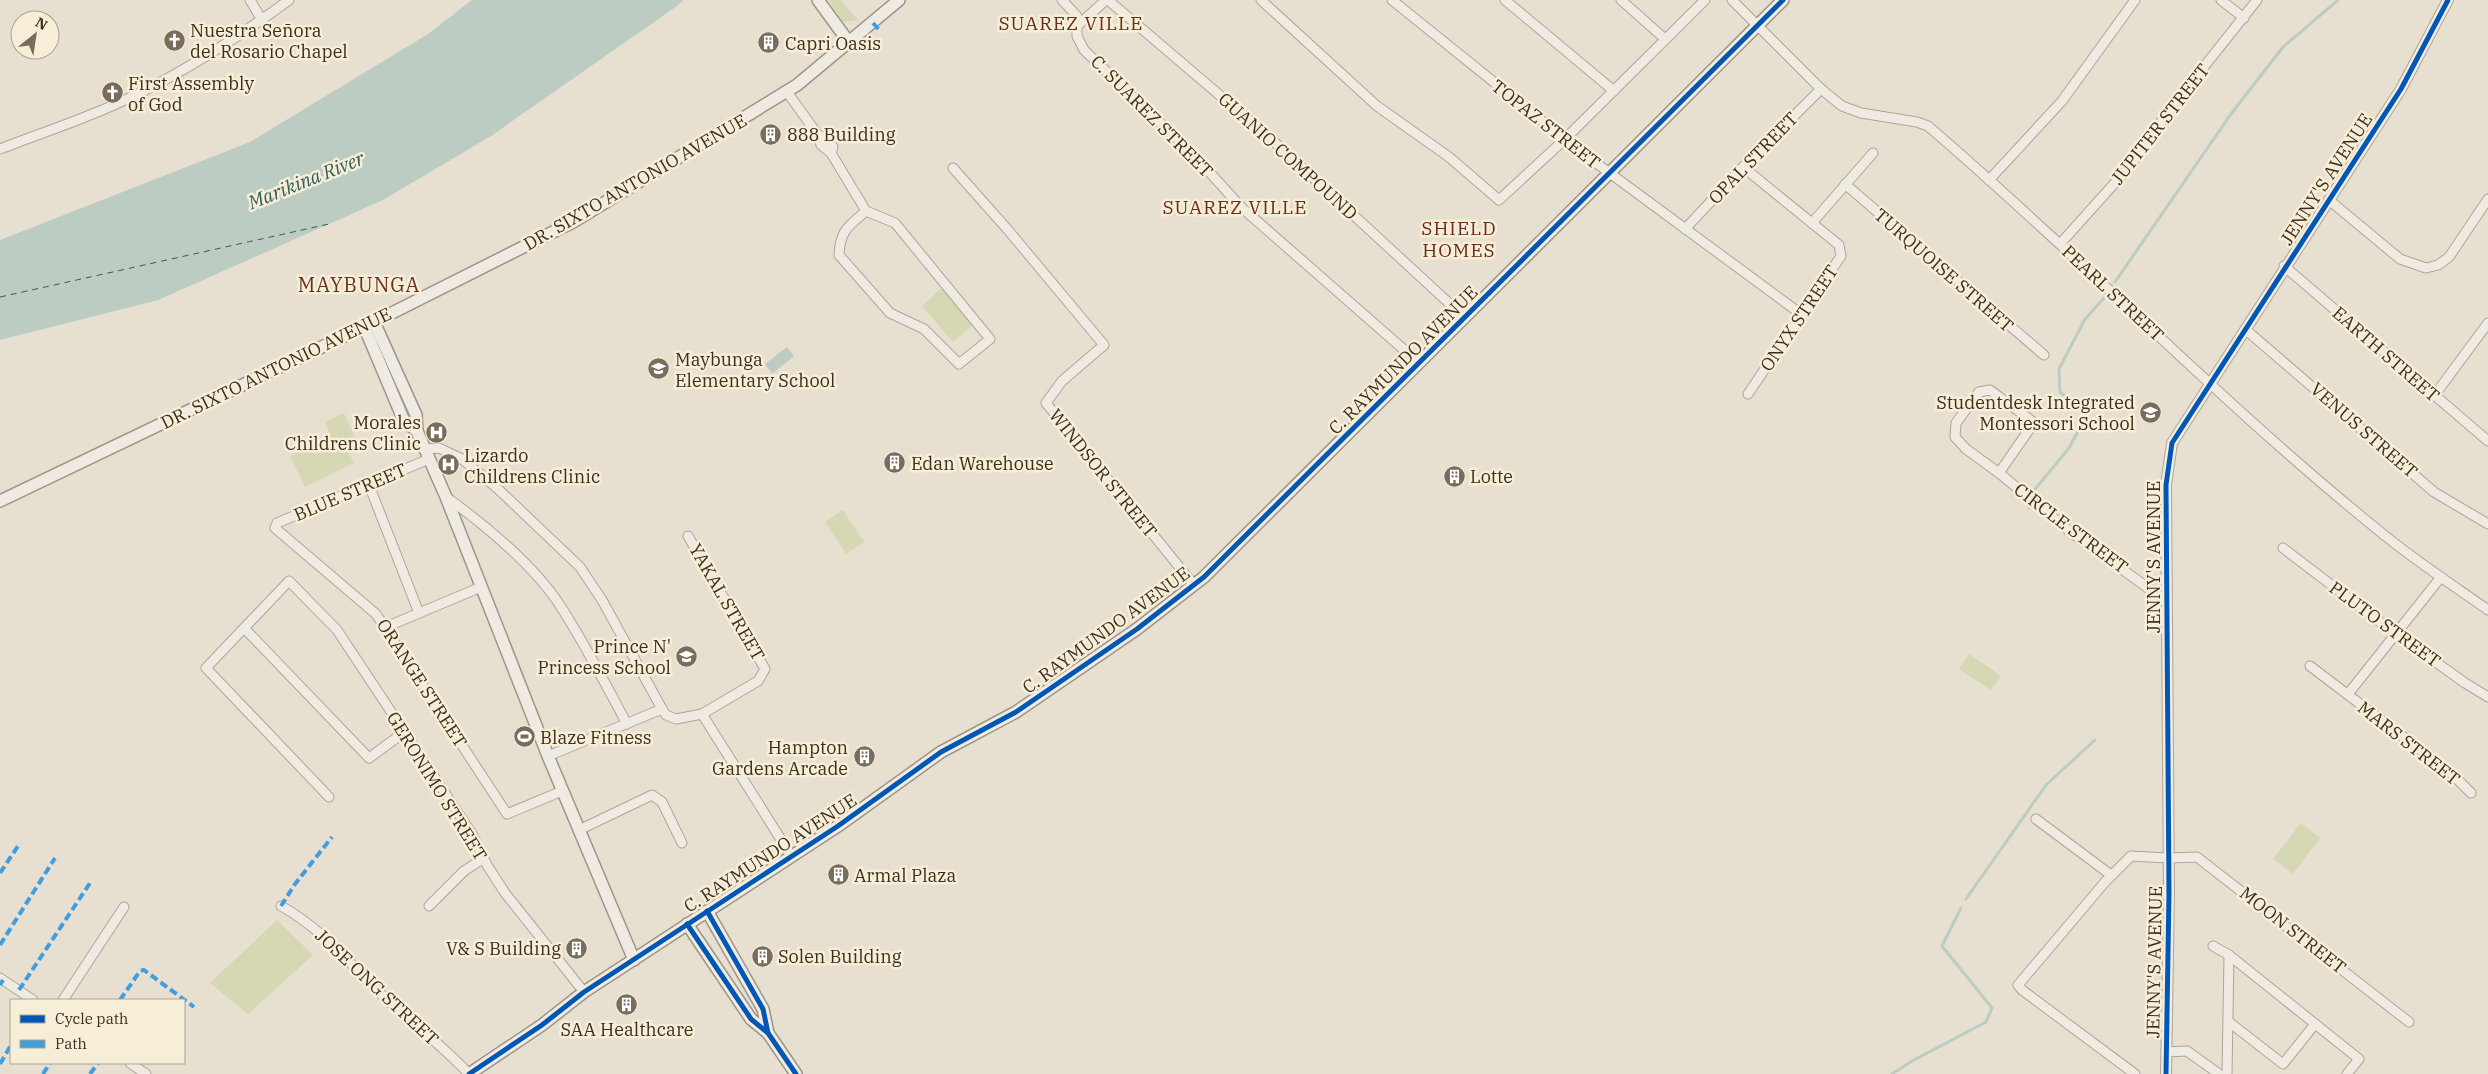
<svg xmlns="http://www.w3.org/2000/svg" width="2488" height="1074" viewBox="0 0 2488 1074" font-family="'IBM Plex Serif',serif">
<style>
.green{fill:#d6d7b3}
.water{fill:#bcccc2}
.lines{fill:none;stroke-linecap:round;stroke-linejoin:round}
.stream{stroke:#bcccc2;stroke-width:3}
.ferry{stroke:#2f5d5a;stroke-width:1;stroke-dasharray:6 5;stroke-linecap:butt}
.minor-casing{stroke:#ada599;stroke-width:11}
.tertiary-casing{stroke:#ada599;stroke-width:12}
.secondary-casing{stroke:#9c958a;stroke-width:14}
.minor{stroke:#efebe3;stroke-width:9}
.tertiary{stroke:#efebe3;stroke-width:10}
.secondary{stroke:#efebe3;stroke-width:11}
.quiet{stroke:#3f9de0;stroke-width:4;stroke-dasharray:8 4;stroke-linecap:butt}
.cycleway-casing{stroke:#f7eed8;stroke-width:8}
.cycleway{stroke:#0057b8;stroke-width:5}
.labels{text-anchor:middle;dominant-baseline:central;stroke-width:5;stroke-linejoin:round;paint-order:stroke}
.poi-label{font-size:18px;fill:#3d2e20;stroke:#f7eed8;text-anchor:start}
.street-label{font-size:18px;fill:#3d2e20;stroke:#f7eed8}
.neighbourhood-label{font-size:19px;letter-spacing:1px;fill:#6b2e1e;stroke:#f7eed8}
.water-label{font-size:19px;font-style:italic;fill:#2f5d5a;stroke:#f7eed8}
.quarter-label{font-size:20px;letter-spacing:1px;fill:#6b2e1e;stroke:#f7eed8}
</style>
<rect width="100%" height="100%" fill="#e7e0d1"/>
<g class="green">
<polygon points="828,0 840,0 858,20 843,22"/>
<polygon points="942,288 974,324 953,342 922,306"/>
<polygon points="344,413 357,441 346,447 354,463 305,487 290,456 331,436 325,422"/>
<polygon points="843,510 864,542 846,554 825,522"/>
<polygon points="1969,654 2001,676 1991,690 1959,669"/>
<polygon points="2301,823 2320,838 2293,874 2273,859"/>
<polygon points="277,920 313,955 248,1014 210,983"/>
</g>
<g class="water">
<polygon points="472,0 683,0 677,6 491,136 383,200 158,300 0,340 0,240 250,142 428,34"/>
<polygon points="787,347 794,356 772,374 765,364"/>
</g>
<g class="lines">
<g class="stream">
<polyline points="2115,282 2231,114 2283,47 2338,0"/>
<polyline points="2031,494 2069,448 2085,419 2080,407 2060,392 2059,369 2085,319 2105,297"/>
<polyline points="2028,500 2029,508"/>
<polyline points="1966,899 2046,785 2095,740"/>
<polyline points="1892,1074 1912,1061 1986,1022 1992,1008 1942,946 1961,908"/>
</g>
<polyline class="ferry" points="0,297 329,224"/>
<defs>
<g id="minor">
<polyline points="250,0 262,20"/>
<polyline points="1062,0 1077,16 1077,36 1084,50 1193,154 1241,207 1418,362"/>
<polyline points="1108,0 1270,138 1464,317"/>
<polyline points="1261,0 1377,106 1449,157 1499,200 1564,140 1705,0"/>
<polyline points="1392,0 1573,146 1801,314"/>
<polyline points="1505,0 1614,91"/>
<polyline points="1621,0 1665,39"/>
<path d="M1732,0L1821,89L1842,106L1861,113L1917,122L1928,126C2081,257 2221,403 2378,530C2413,559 2451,584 2488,610"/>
<polyline points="2221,0 2244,18"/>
<polyline points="1076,27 1106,0"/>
<path d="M787,92L818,135L821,145L831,153L866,211L895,223L990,339L959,364L924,329L890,313L839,255C840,230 849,226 866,211"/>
<polyline points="818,135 829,138 833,147 831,153"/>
<path d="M0,149C43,132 89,118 131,97C186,71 240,36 289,0"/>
<polyline points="1743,167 1839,245 1841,256 1748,394"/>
<polyline points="953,168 1008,230 1104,345 1062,381 1046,403 1194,585"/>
<polyline points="1989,180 2062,101 2135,0"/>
<polyline points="1845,184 2044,355"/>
<polyline points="2329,200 2400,259 2426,268 2438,265 2449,257 2488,199"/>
<polyline points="1812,223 1873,153"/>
<polyline points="1685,229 1743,167 1821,89"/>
<polyline points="2060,244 2130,166 2168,112 2257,0"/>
<polyline points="2284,266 2488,441"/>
<polyline points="2245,329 2434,492 2488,524"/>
<polyline points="2434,396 2488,323"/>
<polyline points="425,449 439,448 462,459 497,488 580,567 602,600 662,709 666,715 676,719 702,714 758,681 765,669 688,536"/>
<polyline points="429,459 277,523 275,528 376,614 507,814 562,791"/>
<polyline points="1999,473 1966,449 1955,437 1956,423 1979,392 1990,390 2032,421 2033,424 1999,473 2072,533 2166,601"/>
<polyline points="369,485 419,613"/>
<path d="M446,497C484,524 536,567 561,607C585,644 606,685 627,724"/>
<polyline points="2283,548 2376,619 2465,683 2488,697"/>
<polyline points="386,627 481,587"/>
<polyline points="245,629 369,758 403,733"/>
<polyline points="2310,666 2451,773 2471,793"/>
<polyline points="2348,694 2441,577"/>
<polyline points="702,714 792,857"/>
<polyline points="548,756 662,709"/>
<polyline points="329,797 206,668 289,581 337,630 472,834 487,865 505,893 584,992"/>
<polyline points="2036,819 2111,875"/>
<polyline points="579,830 652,795 662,802 682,843"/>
<path d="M281,906C320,927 349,963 381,994C410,1021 442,1045 469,1074"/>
<polyline points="429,906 464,871 484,858"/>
<polyline points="2213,946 2229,955 2359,1059 2347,1074"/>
<polyline points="0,978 33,1000"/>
<polyline points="63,1000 124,907"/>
<polyline points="2229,1022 2283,1064 2315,1024"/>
<polyline points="2166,1052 2187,1051 2219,1074"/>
<polyline points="130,1063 146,1074"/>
<polyline points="2135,1074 2022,990 2018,985 2105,882 2131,856 2168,858 2197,857 2409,1022"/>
<polyline points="2227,1074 2229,955"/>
</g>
<polyline id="tertiary" points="2166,1074 2169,893 2166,485 2172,443 2401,89 2448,0"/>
<g id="secondary">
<polyline points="818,0 848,41"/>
<polyline points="374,322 416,415 417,431 446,497 548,756 634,960"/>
<polyline points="364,326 404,421 417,431"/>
<polyline points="0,501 374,322 573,222 797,85 899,0"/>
<polyline points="707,911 763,1009 768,1033"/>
<polyline points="687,924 751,1019 768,1033 796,1074"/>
<polyline points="469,1074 542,1025 584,992 838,826 941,752 1016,712 1054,686 1137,629 1204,577 1783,0"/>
</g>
</defs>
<use href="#minor" class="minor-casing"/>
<use href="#tertiary" class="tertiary-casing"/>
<use href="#secondary" class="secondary-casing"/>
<use href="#minor" class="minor"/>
<use href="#tertiary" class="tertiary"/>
<use href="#secondary" class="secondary"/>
<g class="quiet">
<polyline points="873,23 881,32"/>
<polyline points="0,873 18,846"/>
<polyline points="281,906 295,884 332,837"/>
<polyline points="0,945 55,858"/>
<polyline points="0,985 3,980"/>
<polyline points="19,990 90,883"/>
<polyline points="120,1000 140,971 144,970 194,1007"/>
<polyline points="0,1064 11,1045"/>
<polyline points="43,1074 50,1063"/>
<polyline points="90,1074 98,1063"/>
</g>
<defs>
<g id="cycleway">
<polyline points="707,911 763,1009 768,1033"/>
<polyline points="687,924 751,1019 768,1033 796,1074"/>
<polyline points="469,1074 542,1025 584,992 838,826 941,752 1016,712 1054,686 1137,629 1204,577 1783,0"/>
<polyline points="2166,1074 2169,893 2166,485 2172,443 2401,89 2448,0"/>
</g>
</defs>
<use href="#cycleway" class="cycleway-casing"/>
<use href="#cycleway" class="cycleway"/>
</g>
<defs>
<symbol id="church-disc" viewBox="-11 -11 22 22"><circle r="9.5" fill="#786c5e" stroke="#f7eed8"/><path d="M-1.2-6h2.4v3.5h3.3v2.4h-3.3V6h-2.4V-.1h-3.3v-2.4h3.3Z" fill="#fff"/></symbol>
<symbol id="building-disc" viewBox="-11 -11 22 22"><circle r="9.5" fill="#786c5e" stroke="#f7eed8"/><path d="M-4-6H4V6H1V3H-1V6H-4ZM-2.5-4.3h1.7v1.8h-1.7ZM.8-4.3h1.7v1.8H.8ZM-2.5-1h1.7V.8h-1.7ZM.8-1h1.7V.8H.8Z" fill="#fff"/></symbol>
<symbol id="school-disc" viewBox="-11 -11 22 22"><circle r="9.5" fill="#786c5e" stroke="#f7eed8"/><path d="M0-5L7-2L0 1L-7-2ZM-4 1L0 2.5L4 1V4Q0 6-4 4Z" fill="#fff"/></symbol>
<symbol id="hospital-disc" viewBox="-11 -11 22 22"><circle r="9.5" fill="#786c5e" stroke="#f7eed8"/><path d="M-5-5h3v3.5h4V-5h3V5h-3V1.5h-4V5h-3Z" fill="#fff"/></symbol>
<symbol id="stadium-disc" viewBox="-11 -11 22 22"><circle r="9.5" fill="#786c5e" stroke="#f7eed8"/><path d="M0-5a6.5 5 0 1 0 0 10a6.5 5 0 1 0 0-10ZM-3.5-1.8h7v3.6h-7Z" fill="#fff"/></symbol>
</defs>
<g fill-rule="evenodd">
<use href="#church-disc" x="162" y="28" width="25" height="25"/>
<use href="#building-disc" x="756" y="30" width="25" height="25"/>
<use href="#church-disc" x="100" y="80" width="25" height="25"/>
<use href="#building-disc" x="758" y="122" width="25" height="25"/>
<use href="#school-disc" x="646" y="356" width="25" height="25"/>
<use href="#school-disc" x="2138" y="400" width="25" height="25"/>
<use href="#hospital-disc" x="424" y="420" width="25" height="25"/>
<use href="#building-disc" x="882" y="450" width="25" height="25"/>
<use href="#hospital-disc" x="436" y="452" width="25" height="25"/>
<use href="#building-disc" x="1442" y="464" width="25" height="25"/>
<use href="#school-disc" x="674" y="644" width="25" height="25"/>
<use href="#stadium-disc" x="512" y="724" width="25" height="25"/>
<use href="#building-disc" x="852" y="744" width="25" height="25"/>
<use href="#building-disc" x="826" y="862" width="25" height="25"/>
<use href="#building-disc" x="564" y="936" width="25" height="25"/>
<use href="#building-disc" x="750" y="944" width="25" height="25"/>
<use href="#building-disc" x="614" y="992" width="25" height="25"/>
</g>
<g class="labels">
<g class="poi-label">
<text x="190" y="30">Nuestra Señora<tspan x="190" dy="21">del Rosario Chapel</tspan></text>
<text x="785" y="43">Capri Oasis</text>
<text x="128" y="83">First Assembly<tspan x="128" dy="21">of God</tspan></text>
<text x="787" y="134">888 Building</text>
<text x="675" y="359">Maybunga<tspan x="675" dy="21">Elementary School</tspan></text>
<text x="2135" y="402" text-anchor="end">Studentdesk Integrated<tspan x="2135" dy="21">Montessori School</tspan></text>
<text x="421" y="422" text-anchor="end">Morales<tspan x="421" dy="21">Childrens Clinic</tspan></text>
<text x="464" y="455">Lizardo<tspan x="464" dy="21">Childrens Clinic</tspan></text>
<text x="911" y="463">Edan Warehouse</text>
<text x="1470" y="476">Lotte</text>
<text x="671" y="646" text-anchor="end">Prince N'<tspan x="671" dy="21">Princess School</tspan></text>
<text x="540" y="737">Blaze Fitness</text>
<text x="848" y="747" text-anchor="end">Hampton<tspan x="848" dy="21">Gardens Arcade</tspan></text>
<text x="854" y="875">Armal Plaza</text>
<text x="561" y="948" text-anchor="end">V&amp; S Building</text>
<text x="778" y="956">Solen Building</text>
<text x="627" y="1029" text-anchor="middle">SAA Healthcare</text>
</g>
<g class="street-label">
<text transform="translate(1152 116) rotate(45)">C. SUAREZ STREET</text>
<text transform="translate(1546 124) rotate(38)">TOPAZ STREET</text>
<text transform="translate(2160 124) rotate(-52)">JUPITER STREET</text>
<text transform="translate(1288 156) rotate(42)">GUANIO COMPOUND</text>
<text transform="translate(1753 158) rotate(-46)">OPAL STREET</text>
<text transform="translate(2326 179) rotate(-57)">JENNY'S AVENUE</text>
<text transform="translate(635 182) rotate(-30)">DR. SIXTO ANTONIO AVENUE</text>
<text transform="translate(1944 270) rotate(41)">TURQUOISE STREET</text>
<text transform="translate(2113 293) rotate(43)">PEARL STREET</text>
<text transform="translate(1799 318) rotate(-56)">ONYX STREET</text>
<text transform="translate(2386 354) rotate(41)">EARTH STREET</text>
<text transform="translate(1403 360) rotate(-45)">C. RAYMUNDO AVENUE</text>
<text transform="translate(276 368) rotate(-26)">DR. SIXTO ANTONIO AVENUE</text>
<text transform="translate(2364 430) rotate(41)">VENUS STREET</text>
<text transform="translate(1103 473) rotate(51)">WINDSOR STREET</text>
<text transform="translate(350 492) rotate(-23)">BLUE STREET</text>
<text transform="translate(2071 528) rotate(37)">CIRCLE STREET</text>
<text transform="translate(2153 557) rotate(-90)">JENNY'S AVENUE</text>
<text transform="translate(727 602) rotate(60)">YAKAL STREET</text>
<text transform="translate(2385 624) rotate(36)">PLUTO STREET</text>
<text transform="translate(1106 630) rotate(-36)">C. RAYMUNDO AVENUE</text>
<text transform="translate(422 683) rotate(57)">ORANGE STREET</text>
<text transform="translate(2409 743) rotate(38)">MARS STREET</text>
<text transform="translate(437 786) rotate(58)">GERONIMO STREET</text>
<text transform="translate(770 853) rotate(-33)">C. RAYMUNDO AVENUE</text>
<text transform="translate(2293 930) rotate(38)">MOON STREET</text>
<text transform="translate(2154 962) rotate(-89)">JENNY'S AVENUE</text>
<text transform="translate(377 987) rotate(43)">JOSE ONG STREET</text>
</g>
<g class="neighbourhood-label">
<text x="1071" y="23">SUAREZ VILLE</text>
<text x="1235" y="207">SUAREZ VILLE</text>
<text x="1459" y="228">SHIELD<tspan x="1459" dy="22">HOMES</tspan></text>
</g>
<g class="water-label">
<text transform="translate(306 180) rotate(-22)">Marikina River</text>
</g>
<g class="quarter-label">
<text x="359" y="284">MAYBUNGA</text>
</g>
</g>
<rect x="10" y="999" width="175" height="65" fill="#f7eed8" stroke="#ada18e"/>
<rect x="20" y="1015" width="25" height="8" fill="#0057b8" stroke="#ada18e"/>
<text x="55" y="1024" font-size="15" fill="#3d2e20">Cycle path</text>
<rect x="20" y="1040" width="25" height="8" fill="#3f9de0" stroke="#ada18e"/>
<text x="55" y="1049" font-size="15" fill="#3d2e20">Path</text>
<g transform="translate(35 35) rotate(30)"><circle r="24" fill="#f7eed8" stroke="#ada18e"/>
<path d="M0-4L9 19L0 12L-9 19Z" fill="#786c5e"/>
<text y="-8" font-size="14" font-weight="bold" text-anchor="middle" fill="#3d2e20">N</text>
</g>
</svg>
